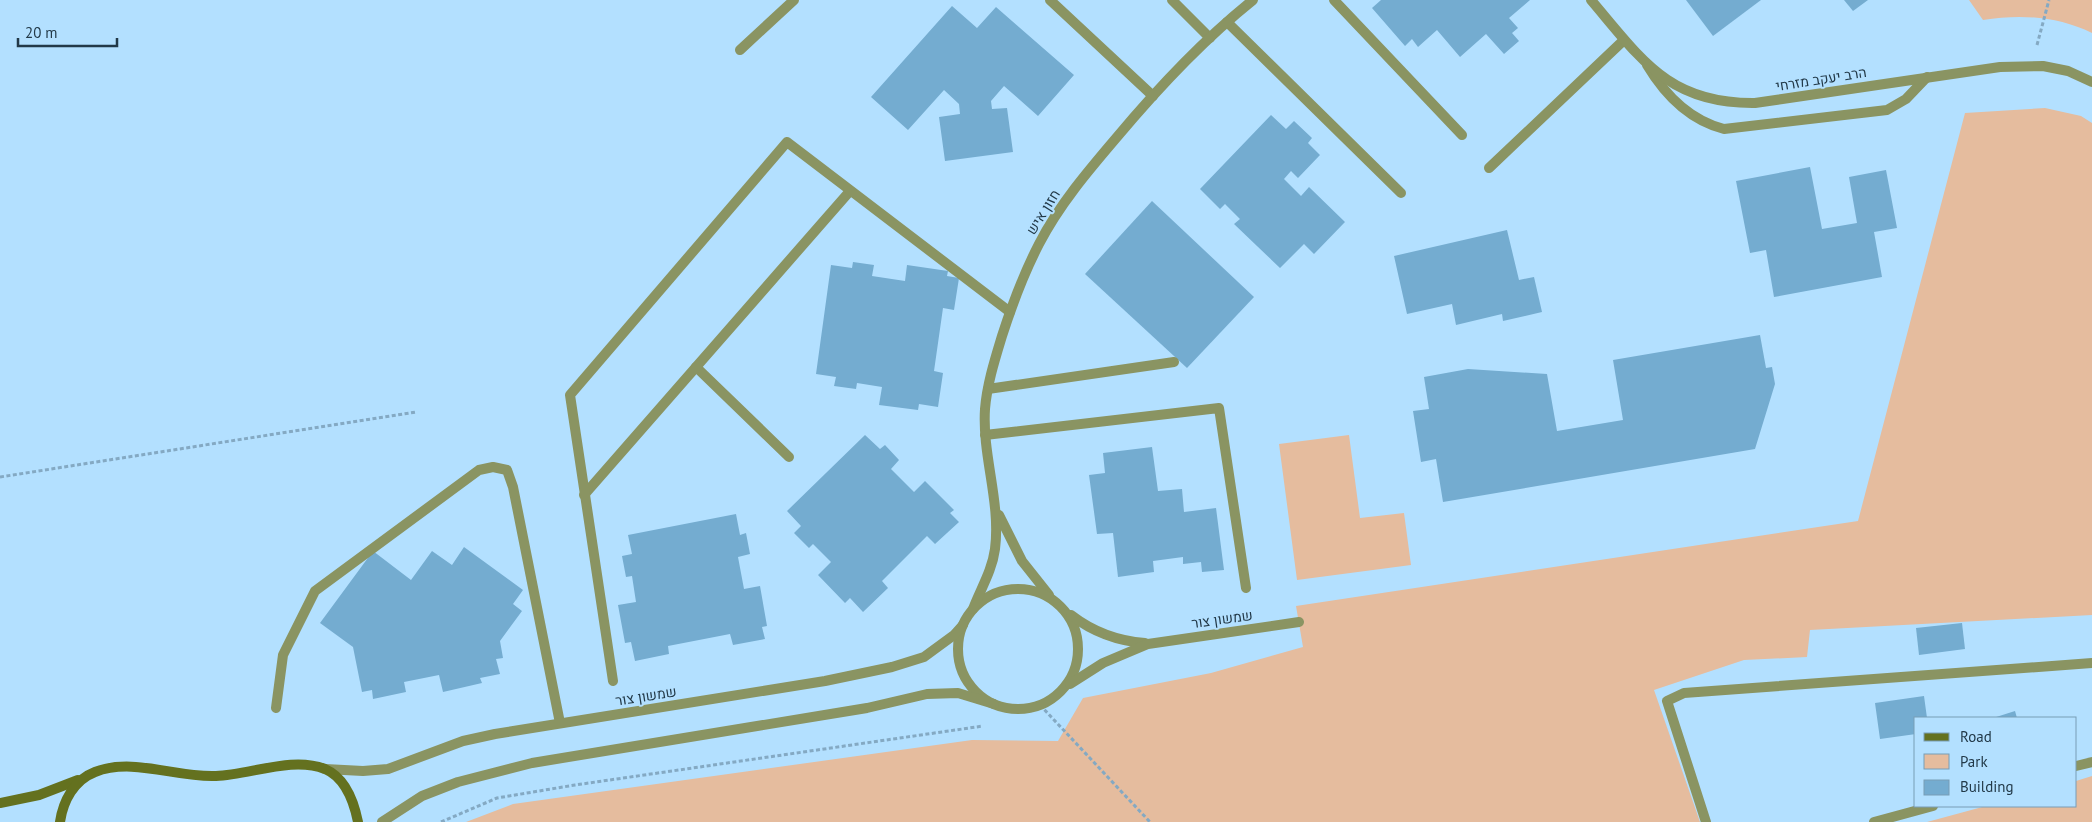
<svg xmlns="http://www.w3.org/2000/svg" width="2092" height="822" viewBox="0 0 2092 822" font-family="'PT Sans',Heebo,sans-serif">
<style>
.green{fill:#e5bc9e}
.building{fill:#74acd0}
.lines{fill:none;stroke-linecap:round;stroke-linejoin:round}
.path{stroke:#84a9c3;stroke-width:3;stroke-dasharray:4 2.5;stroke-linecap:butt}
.lane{stroke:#8a9462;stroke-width:10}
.street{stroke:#8a9462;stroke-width:10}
.secondary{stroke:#64711f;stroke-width:10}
.labels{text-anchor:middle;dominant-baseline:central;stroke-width:4;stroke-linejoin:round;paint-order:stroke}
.street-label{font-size:14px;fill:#223948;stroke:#b3e0ff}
</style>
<rect width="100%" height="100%" fill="#b3e0ff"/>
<g class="green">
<path d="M1969,0H2092V33C2057,16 2020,14 1983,20Z"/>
<polygon points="2045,108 2081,116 2092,123 2092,615 1810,630 1807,657 1744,660 1654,690 1700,822 466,822 513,804 972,740 1058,741 1083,698 1211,673 1303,647 1296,606 1858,521 1965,113"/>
<polygon points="1349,435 1360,518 1404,513 1411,565 1297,580 1279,444"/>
<polygon points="2092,776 2092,822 1927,822 1986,806 2076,806 2076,781"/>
</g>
<g class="building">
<polygon points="1381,0 1530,0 1509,18 1518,28 1512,33 1519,41 1504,54 1486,34 1460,57 1437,30 1418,47 1412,39 1405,46 1372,8"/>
<polygon points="1686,0 1761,0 1713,36"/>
<polygon points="1844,0 1868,0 1853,11"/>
<polygon points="952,6 977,28 996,7 1074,75 1038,116 1004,86 991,101 992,109 1007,108 1013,152 945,161 939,117 960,114 959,104 944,90 908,130 871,97"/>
<polygon points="1271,115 1286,129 1294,121 1312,138 1308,143 1320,155 1298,178 1291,171 1284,179 1301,196 1309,187 1345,222 1314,254 1304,244 1280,268 1234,224 1240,219 1225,204 1220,209 1200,189"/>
<polygon points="1810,167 1822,229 1857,223 1849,177 1886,170 1897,228 1874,232 1882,277 1774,297 1766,250 1750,253 1736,181"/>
<polygon points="1152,201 1254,297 1187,368 1085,274"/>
<polygon points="1507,230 1519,280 1534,277 1542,312 1503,321 1502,314 1456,325 1452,304 1407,314 1394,256"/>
<polygon points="853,262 874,265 872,276 905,281 907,265 948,271 947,276 959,278 954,310 943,308 934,371 943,373 938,407 919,404 918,410 879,405 882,387 857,383 856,389 834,386 836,377 816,374 831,265 852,268"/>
<polygon points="1760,335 1766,368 1772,367 1775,384 1755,449 1443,502 1436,459 1421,462 1413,411 1429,409 1424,377 1468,369 1547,374 1557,431 1623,420 1613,360"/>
<polygon points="865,435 880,449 885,445 899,460 891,469 914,492 925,481 954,510 950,513 959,522 935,544 927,536 882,581 888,588 863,612 850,598 845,603 818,575 831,562 813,544 809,548 794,533 801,526 787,511"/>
<polygon points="1152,447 1158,491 1182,489 1184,512 1216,508 1224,570 1202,572 1201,562 1183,564 1183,557 1153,561 1154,572 1118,577 1113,533 1097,534 1089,475 1105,473 1103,453"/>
<polygon points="736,514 740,535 746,533 750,554 738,557 744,589 760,586 767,626 762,627 765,639 733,645 730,634 668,646 669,654 635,661 631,642 625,643 618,605 636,602 632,576 626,577 622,556 632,554 628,535"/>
<polygon points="464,547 523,590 513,604 522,611 500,641 503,658 496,659 500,674 480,678 482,683 443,692 439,675 404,682 406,692 373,699 372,690 362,692 353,647 320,623 373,551 411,580 432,551 452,565"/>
<polygon points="1962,623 1965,649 1919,655 1916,628"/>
<polygon points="1924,696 1927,718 1916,718 1916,734 1880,739 1875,703"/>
<polygon points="2015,711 2017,718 1993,718"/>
</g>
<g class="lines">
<g class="path">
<polyline points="2037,45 2049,0"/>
<polyline points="0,477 416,412"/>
<polyline points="1040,705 1150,822"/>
<polyline points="441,822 497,798 575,785 983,726"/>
</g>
<g class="lane">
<polyline points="1050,0 1153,96"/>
<polyline points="1172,0 1210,38"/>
<polyline points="1334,0 1462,135"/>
<polyline points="1227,22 1401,193"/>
<polyline points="740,50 794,0"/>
<path d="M1647,65C1665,95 1689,120 1724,129L1887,110L1906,99L1927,77"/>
<polyline points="1489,168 1624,40"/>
<polyline points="696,367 789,457"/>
<polyline points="988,389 1174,362"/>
<polyline points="985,435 1219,408 1246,588"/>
<polyline points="584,495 850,191"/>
<polyline points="613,681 570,395 787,142 1010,312"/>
<polyline points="276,708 283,655 315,591 479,470 493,467 507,470 513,487 560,723"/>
<polyline points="2076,766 2092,762"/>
<polyline points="1706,822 1667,701 1684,693 2092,663"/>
<polyline points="1874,822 1933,806"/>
</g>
<g class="street">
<path d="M1591,0C1642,60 1669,104 1755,103L2000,67L2043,66L2068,71L2092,82"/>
<polyline points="999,515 1022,561 1049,595"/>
<circle cx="1018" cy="649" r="60"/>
<path d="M973,609C981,588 992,571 995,549C1001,502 982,456 985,409C987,384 995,359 1002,336C1012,305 1024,273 1039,244C1059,205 1088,171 1117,137C1158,88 1203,40 1253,0"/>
<path d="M1071,615C1093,632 1117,641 1145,643"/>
<polyline points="1070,684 1103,663 1148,644 1299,622"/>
<polyline points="325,769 363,771 388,769 463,741 495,734 825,681 892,667 924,657 954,635 963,625"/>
<polyline points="382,822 422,796 458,782 532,763 867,708 927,694 958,693 994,704"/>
</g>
<g class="secondary">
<polyline points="0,803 39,795 78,780"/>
<path d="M60,822C63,801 74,780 95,772C133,757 177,778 216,776C250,775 292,756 325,769C346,778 354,802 358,822"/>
</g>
</g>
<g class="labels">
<g class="street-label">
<text transform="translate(1821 79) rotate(-9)">הרב יעקב מזרחי</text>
<text transform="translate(1043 212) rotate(-58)">חזון איש</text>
<text transform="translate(1222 619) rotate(-8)">שמשון צור</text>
<text transform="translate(646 696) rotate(-9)">שמשון צור</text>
</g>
</g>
<rect x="1914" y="717" width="162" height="90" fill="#b3e0ff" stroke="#799db6"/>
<rect x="1924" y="733" width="25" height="8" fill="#64711f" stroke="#799db6"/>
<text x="1960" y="742" font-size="15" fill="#223948">Road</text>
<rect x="1924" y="754" width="25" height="15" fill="#e5bc9e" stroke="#799db6"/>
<text x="1960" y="767" font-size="15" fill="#223948">Park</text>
<rect x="1924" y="780" width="25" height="15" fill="#74acd0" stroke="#799db6"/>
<text x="1960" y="792" font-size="15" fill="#223948">Building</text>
<path d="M18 38v8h99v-8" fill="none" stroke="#223948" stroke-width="2.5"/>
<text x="25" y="38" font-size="15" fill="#223948" stroke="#b3e0ff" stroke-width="4" paint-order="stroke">20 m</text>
</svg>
